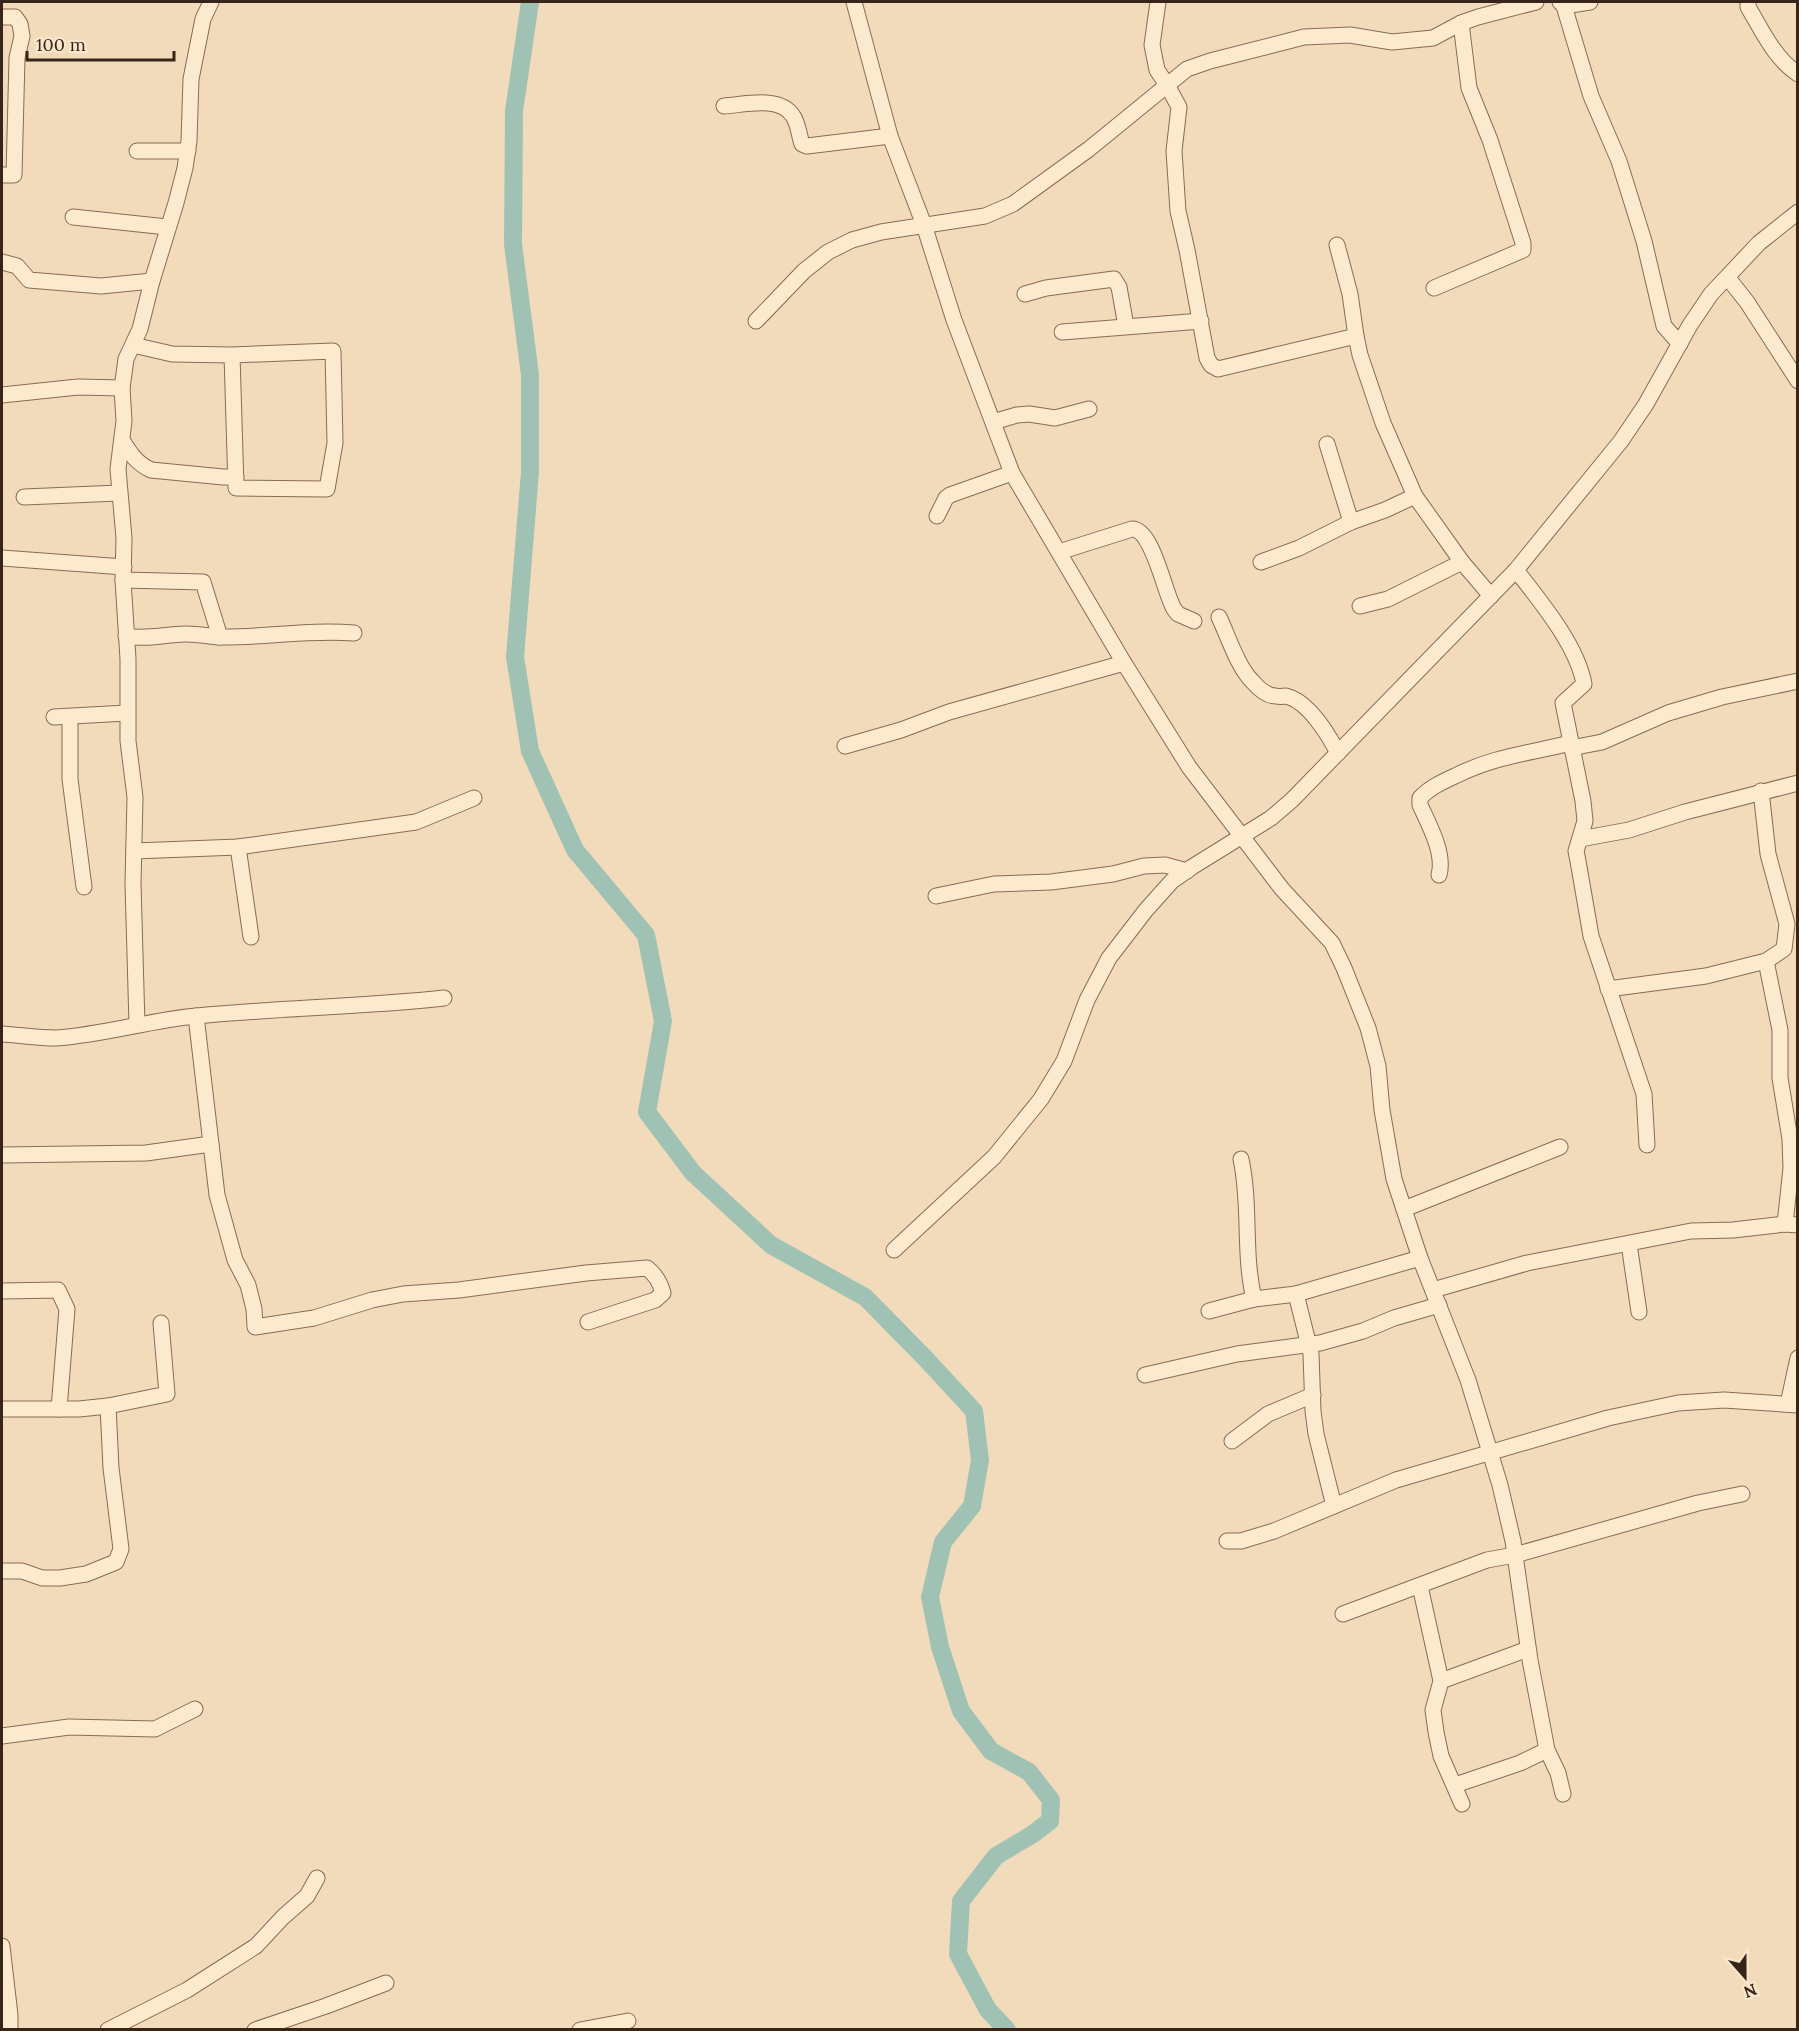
<svg xmlns="http://www.w3.org/2000/svg" width="1799" height="2031" viewBox="0 0 1799 2031" font-family="Lora,serif">
<style>
.lines{fill:none;stroke-linecap:round;stroke-linejoin:round}
.river{stroke:#9fc2b4;stroke-width:18}
.minor-casing{stroke:#8a6b53;stroke-width:17}
.minor{stroke:#fceace;stroke-width:15}
</style>
<rect width="100%" height="100%" fill="#f2dbbb"/>
<g class="lines">
<polyline class="river" points="530,2 514,111 513,244 530,375 530,472 515,657 530,751 575,850 646,935 663,1021 647,1112 693,1173 771,1245 865,1297 925,1358 974,1411 980,1460 972,1506 943,1542 930,1597 940,1647 961,1711 991,1751 1029,1772 1051,1800 1050,1821 1033,1834 996,1856 961,1901 958,1954 988,2010 1007,2030"/>
<defs>
<g id="minor">
<polyline points="854,2 890,136 924,225 954,320 1012,473 1124,663 1189,767 1282,889 1332,943 1344,968 1368,1028 1378,1066 1382,1110 1394,1179 1420,1258 1468,1380 1500,1485 1513,1541 1530,1660 1547,1750 1558,1773 1563,1794"/>
<polyline points="1158,2 1152,45 1157,70 1167,85 1179,107 1174,151 1178,211 1187,250 1207,358 1211,365 1218,369 1356,336"/>
<polyline points="1560,2 1564,6 1591,96 1619,161 1644,241 1664,326 1680,344"/>
<path d="M1748,2V7C1762,30 1774,58 1798,74"/>
<polyline points="1564,6 1590,2"/>
<polyline points="2,17 15,17 20,24 22,36 17,58 14,175 2,175"/>
<path d="M724,106C743,105 780,95 793,116C798,123 799,135 802,144L807,146L890,136"/>
<polyline points="137,151 188,151"/>
<polyline points="73,217 167,227"/>
<polyline points="1337,245 1350,294 1356,336 1360,355 1383,423 1415,496 1462,562 1491,596"/>
<polyline points="2,262 17,266 29,280 101,286 152,281"/>
<polyline points="1728,278 1747,302 1798,381"/>
<polyline points="1434,288 1523,250 1523,243 1490,140 1469,88 1461,23"/>
<polyline points="1025,294 1046,288 1114,279 1119,287 1126,326"/>
<polyline points="756,321 804,271 828,252 852,240 881,232 985,216 1013,204 1089,149 1187,69 1210,61 1304,37 1350,35 1392,42 1433,38 1461,23 1478,17 1536,2"/>
<polyline points="1062,332 1201,321"/>
<polyline points="133,345 172,354 232,355 333,351 335,443 327,489 236,488 232,355"/>
<polyline points="2,395 78,387 122,388"/>
<polyline points="993,422 1017,415 1029,414 1055,418 1089,409"/>
<path d="M122,440C130,453 136,463 151,470L223,477H236"/>
<polyline points="1327,444 1351,522"/>
<polyline points="24,497 119,493"/>
<polyline points="937,516 946,498 950,495 1012,473"/>
<path d="M1059,552L1132,529C1153,529 1164,592 1174,609L1178,614L1194,621"/>
<polyline points="2,558 124,567"/>
<polyline points="1261,562 1299,548 1351,522 1385,510 1415,496"/>
<path d="M1516,570C1540,601 1577,645 1584,684L1563,703L1583,801L1585,821L1576,851L1578,861L1591,936L1644,1094L1647,1145"/>
<polyline points="123,580 203,582 220,637"/>
<polyline points="1360,606 1388,599 1462,562"/>
<path d="M1219,617C1228,636 1238,668 1253,682C1259,689 1267,696 1276,696C1279,697 1283,696 1286,696C1308,701 1328,734 1338,753"/>
<path d="M126,636C145,640 166,634 186,634C197,634 208,636 219,637C264,638 309,629 354,633"/>
<polyline points="54,717 127,713"/>
<polyline points="70,717 70,779 84,887"/>
<polyline points="845,746 901,730 949,712 1124,663"/>
<polyline points="1571,748 1602,742 1668,713 1722,697 1798,681"/>
<polyline points="1580,839 1629,830 1685,812 1798,783"/>
<polyline points="238,847 251,937"/>
<polyline points="134,851 238,847 416,822 474,798"/>
<path d="M1439,875C1445,853 1429,825 1420,805V798C1429,788 1442,782 1455,776C1495,756 1527,754 1570,743"/>
<polyline points="936,896 994,884 1051,882 1113,874 1144,866 1165,865 1187,871"/>
<polyline points="1766,961 1780,1030 1780,1078 1790,1139 1791,1168 1785,1224"/>
<polyline points="1608,989 1706,976 1766,961 1784,949 1787,924 1768,854 1761,791"/>
<path d="M196,1016L217,1195L235,1260L248,1285L254,1309L255,1327L314,1318L372,1300L403,1294L459,1290L586,1273L647,1268C656,1275 660,1282 663,1293L655,1300L588,1322"/>
<polyline points="137,1025 133,883 135,797 128,741 128,659 123,580 124,538 118,469 124,421 122,388 126,359 140,329 152,281 176,203 185,168 189,141 191,79 203,19 211,2"/>
<path d="M2,1034C19,1035 38,1038 56,1038C104,1035 150,1020 197,1016C279,1008 362,1007 444,998"/>
<polyline points="2,1155 146,1153 211,1144"/>
<path d="M1241,1159C1251,1206 1243,1253 1254,1299"/>
<polyline points="1404,1209 1560,1147"/>
<polyline points="1629,1244 1639,1312"/>
<polyline points="894,1250 994,1157 1041,1099 1064,1061 1087,1000 1109,958 1146,910 1172,881 1192,867 1271,818 1292,800 1516,570 1621,441 1646,404 1690,325 1711,294 1759,243 1798,212"/>
<polyline points="1433,1290 1527,1263 1691,1231 1733,1230 1785,1224 1798,1225"/>
<polyline points="2,1291 58,1290 67,1309 59,1409"/>
<polyline points="1296,1294 1311,1354 1313,1411 1316,1434 1334,1506"/>
<polyline points="1209,1311 1254,1299 1296,1294 1420,1258"/>
<polyline points="1145,1375 1237,1354 1320,1343 1363,1331 1394,1318 1439,1305"/>
<polyline points="1788,1404 1798,1358"/>
<polyline points="2,1409 79,1409 108,1406 167,1394 161,1323"/>
<polyline points="1232,1441 1268,1414 1313,1395"/>
<polyline points="1227,1541 1241,1541 1274,1531 1396,1480 1608,1418 1678,1403 1724,1400 1798,1405"/>
<polyline points="2,1571 22,1571 42,1578 60,1578 86,1574 116,1562 121,1549 111,1468 108,1406"/>
<polyline points="1420,1586 1441,1681 1433,1710 1436,1732 1441,1756 1462,1804"/>
<polyline points="1343,1614 1487,1560 1515,1555 1698,1503 1742,1494"/>
<polyline points="1441,1681 1528,1649"/>
<polyline points="2,1736 69,1727 155,1729 195,1709"/>
<polyline points="1455,1785 1520,1763 1547,1750"/>
<polyline points="2,1946 10,2015 10,2030"/>
<polyline points="108,2030 187,1990 256,1946 283,1917 307,1896 317,1878"/>
<polyline points="255,2030 326,2006 386,1983"/>
<polyline points="580,2030 628,2021"/>
</g>
</defs>
<use href="#minor" class="minor-casing"/>
<use href="#minor" class="minor"/>
</g>
<rect width="1799" height="2031" fill="none" stroke="#38251a" stroke-width="6"/>
<g transform="translate(1745 1977) rotate(159)" stroke="#f9e6cb" stroke-width="4.5" paint-order="stroke">
<path d="M0-4.5L10 22L0 15L-10 22Z" fill="#38251a"/>
<text y="-9" font-size="16" font-weight="bold" text-anchor="middle" fill="#38251a">N</text>
</g>
<path d="M27 51v9h147v-9" fill="none" stroke="#38251a" stroke-width="3"/>
<text x="36" y="51" font-size="18" fill="#38251a" stroke="#f9e6cb" stroke-width="4.5" paint-order="stroke">100 m</text>
</svg>
